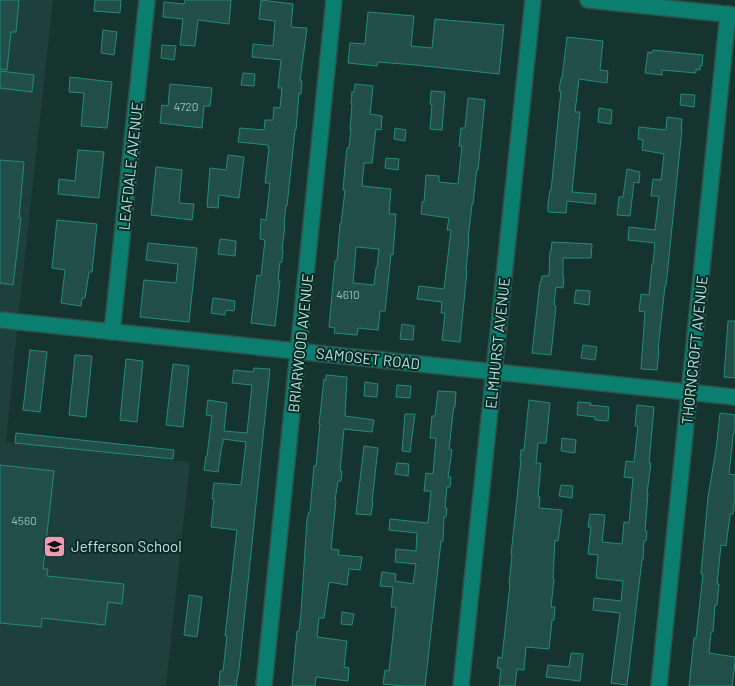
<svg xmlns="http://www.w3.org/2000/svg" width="735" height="686" viewBox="0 0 735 686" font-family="Barlow,sans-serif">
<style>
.built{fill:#1d403a}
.building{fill:#214e46;stroke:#248c7d;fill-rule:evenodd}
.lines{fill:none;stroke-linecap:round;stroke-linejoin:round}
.street-casing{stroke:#305049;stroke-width:18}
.secondary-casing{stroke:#305049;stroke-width:18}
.street{stroke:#0a7f70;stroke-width:15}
.secondary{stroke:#0a7f70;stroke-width:15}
.labels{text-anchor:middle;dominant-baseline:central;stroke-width:4;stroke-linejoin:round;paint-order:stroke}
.number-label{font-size:12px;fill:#93bfb6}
.street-label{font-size:15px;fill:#b9e5dc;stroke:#0a2924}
.poi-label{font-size:15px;fill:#b9e5dc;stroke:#0a2924;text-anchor:start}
</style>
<rect width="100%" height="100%" fill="#15342e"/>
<polygon class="built" points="0,0 53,0 19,311 6,442 190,462 166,686 0,686"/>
<g class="building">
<polygon points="0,0 19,0 16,32 11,32 7,70 0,69"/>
<polygon points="95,0 121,0 120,13 94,11"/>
<polygon points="185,0 231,0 229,24 198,20 195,46 180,45 183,19 163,17 164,2 184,4"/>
<polygon points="261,0 293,4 291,27 307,28 300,81 302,81 301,94 299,93 296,130 295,130 292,159 287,206 286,205 284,225 285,225 282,250 283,250 282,262 280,262 278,281 280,281 275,326 251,323 257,275 261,276 265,240 260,239 261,219 266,220 270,183 265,183 269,148 268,148 268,145 238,142 240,128 264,130 265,120 273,120 274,107 280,108 282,88 278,88 281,60 252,57 253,44 273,46 275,21 259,19"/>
<polygon points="368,12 414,16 411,46 432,48 435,19 504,25 499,74 416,65 378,62 377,66 348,63 350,43 365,44"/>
<polygon points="103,30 117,32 114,55 101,53"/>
<polygon points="567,37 603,41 600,70 608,71 607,83 579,79 575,112 580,112 572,192 596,194 595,204 567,201 566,213 548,212 548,204 550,190 551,191 561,91 559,91 561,78 562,78"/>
<polygon points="162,45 176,46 174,60 161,58"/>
<polygon points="653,50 703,55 702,66 700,66 700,70 696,69 696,73 662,70 662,75 645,73 648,52 652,53"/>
<polygon points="0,71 34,75 32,92 0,88"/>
<polygon points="243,73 255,74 254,86 241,85"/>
<polygon points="70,77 112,82 107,128 81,126 84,93 69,92"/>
<polygon points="170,84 212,88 210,106 204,106 202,128 160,123 162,105 168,106"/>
<path d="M355,84L373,86L370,114L382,116L381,130L376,129L372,163H364L362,186L391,189L389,214H396L393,255L391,254L385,311H380L378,330L358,328L357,335L334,333L335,328L329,327L335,261H337L340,224H341L345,190H343L345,167L347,148H349L351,129H350L352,105L351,104L352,92H354ZM356,247L379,249L377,268H376L374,285L353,283Z"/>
<polygon points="431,91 445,92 442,130 430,129 432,105 430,104"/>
<polygon points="681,94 695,95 694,107 680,105"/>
<polygon points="468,98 485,100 478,170 477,169 476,176 473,204 472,204 468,239 469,239 466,270 467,271 460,342 442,340 445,313 441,313 442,302 417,299 419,286 444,289 451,230 447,230 449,218 421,214 422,202 424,202 426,175 439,176 439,182 458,184 462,146 459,146 461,128 465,128"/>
<polygon points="599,108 612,110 611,124 598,122"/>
<polygon points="667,117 682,119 681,129 682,129 666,286 665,286 658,349 659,349 657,370 641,369 645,312 639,311 641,294 649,295 652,264 653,264 655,243 628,240 629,227 655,230 659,196 651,196 653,179 661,180 664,154 642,150 643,140 638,139 639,127 666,130"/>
<polygon points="395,128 406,130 405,141 394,139"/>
<polygon points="78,150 104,152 99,198 58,194 59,179 75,181"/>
<polygon points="228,155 244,157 239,198 219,195 218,208 207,207 210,168 226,170"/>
<polygon points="386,158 399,159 398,170 385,168"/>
<polygon points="0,160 24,162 19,218 21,218 13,285 0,283"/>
<polygon points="156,167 182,170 179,203 194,204 192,220 151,215"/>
<polygon points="627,169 640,172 639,183 634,182 630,216 617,215 619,197 623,197"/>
<polygon points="57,220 97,224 92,272 89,272 85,298 82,298 81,306 61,303 65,270 52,268"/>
<polygon points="220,239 236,241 235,256 218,254"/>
<polygon points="552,242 592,244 591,258 563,258 563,278 564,278 563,288 556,287 554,305 556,306 551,355 532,353 540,282 541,282 542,276 549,276 550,251 551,251"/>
<polygon points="148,243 197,248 189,322 140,317 144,280 176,283 178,264 146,260"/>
<polygon points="576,290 590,291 589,305 574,303"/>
<polygon points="213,298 235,301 234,311 226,310 225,315 211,313"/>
<polygon points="728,321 735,321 735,378 724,377"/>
<polygon points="402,324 414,326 413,340 400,339"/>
<polygon points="583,345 597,347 595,360 581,358"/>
<polygon points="30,350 47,352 40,412 23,410"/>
<polygon points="75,355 92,356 86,417 69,415"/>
<polygon points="126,359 143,361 137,422 120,420"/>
<polygon points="173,364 189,366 183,427 166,425"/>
<polygon points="254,368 270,369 239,669 236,686 219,686 220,671 223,671 227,636 225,636 237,530 211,527 214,499 212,499 214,483 241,485 246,442 223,439 223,444 222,444 218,472 204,470 206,456 207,456 212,416 206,415 208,400 227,403 224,431 247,433 252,385 232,383 234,370 253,372"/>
<polygon points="326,375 347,377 345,416 374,420 372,432 344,429 340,471 342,471 341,481 338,481 335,500 336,500 331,549 339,550 338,555 362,557 360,570 349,569 347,585 329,582 324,618 319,618 317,637 347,641 344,667 349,668 348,681 316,677 315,686 292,686 297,631 299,631 301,613 307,519 309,512 310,512 314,466 316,466 320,424 319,424 324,379 326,380"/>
<polygon points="365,382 378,384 377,397 364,396"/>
<polygon points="397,385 411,386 410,398 396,397"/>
<polygon points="438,391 456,392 455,407 454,407 453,413 449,449 452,450 448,477 451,477 450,487 447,487 445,508 447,508 446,517 444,517 443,541 441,541 425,686 402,686 383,684 385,670 389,671 396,607 391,607 393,587 380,586 382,572 396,574 395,581 413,584 416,564 395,562 396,549 416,551 417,533 389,530 390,519 428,523 431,491 424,491 426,473 433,474 436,438 430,438 432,416 435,416"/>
<polygon points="529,400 550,403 546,443 538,443 536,463 541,463 538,497 540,497 539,508 562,510 558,541 555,540 553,578 554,579 551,607 555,607 554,620 552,620 549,649 526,647 524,670 517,669 515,686 499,686 501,669 497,668 498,657 502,658 510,584 509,584 512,555 511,555 521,460 520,460 521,450 524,450"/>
<polygon points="578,402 591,403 590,405 609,407 608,421 595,420 595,417 577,415"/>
<polygon points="637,405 654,407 649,463 651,463 647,493 648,493 645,531 647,531 646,541 644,541 643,560 642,560 627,685 611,683 620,613 593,610 594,598 621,601 623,581 596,578 598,555 588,554 591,527 588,527 590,514 605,515 602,542 622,544 624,522 629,523 633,478 624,477 626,461 634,462 638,426 635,426"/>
<polygon points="720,413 735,415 735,431 733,436 729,474 735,475 735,498 733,514 730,514 730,515 726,546 721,545 717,584 719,584 717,605 715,605 713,632 711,632 709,653 735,657 735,663 732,686 689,686 694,638 696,638 703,574 701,574 708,497 716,450"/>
<polygon points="405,414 415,414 410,452 402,451"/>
<polygon points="16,433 174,450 173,459 15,443"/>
<polygon points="562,438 576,440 575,453 561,451"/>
<polygon points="364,446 378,448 372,502 373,502 371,515 356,514"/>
<polygon points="397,463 409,464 408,476 395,474"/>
<polygon points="0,465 54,471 43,569 48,569 47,576 124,584 122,604 108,602 105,625 42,618 41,627 0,623"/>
<polygon points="561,485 573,486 572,498 559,496"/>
<polygon points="189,595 202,597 197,637 184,635"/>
<polygon points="342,612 354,614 352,625 341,624"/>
<polygon points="571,653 583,654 580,681 546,677 548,665 569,667"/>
</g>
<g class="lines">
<defs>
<g id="street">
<polyline points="0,320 735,397"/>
<polyline points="112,332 147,0"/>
<polyline points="264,686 334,0"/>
<polyline points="461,686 533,0"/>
<polyline points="659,686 728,14"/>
</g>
<polyline id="secondary" points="588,0 735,15"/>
</defs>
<use href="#street" class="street-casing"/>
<use href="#secondary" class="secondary-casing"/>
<use href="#street" class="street"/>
<use href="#secondary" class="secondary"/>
</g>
<defs>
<symbol id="school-square" viewBox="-11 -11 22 22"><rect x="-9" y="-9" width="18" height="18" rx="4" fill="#f19ab4" stroke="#0a2924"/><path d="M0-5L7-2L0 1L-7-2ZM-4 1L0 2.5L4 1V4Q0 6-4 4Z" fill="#111"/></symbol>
</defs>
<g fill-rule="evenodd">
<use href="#school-square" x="42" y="534" width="25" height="25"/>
</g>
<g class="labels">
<g class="number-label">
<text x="186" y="106">4720</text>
<text x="348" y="294">4610</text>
<text x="24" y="520">4560</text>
</g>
<g class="street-label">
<text transform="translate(130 166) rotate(-84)">LEAFDALE AVENUE</text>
<text transform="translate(300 343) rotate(-84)">BRIARWOOD AVENUE</text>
<text transform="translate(497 343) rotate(-84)">ELMHURST AVENUE</text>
<text transform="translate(694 350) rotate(-84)">THORNCROFT AVENUE</text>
<text transform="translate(368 358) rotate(6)">SAMOSET ROAD</text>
</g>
<g class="poi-label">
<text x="71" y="546">Jefferson School</text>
</g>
</g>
</svg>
